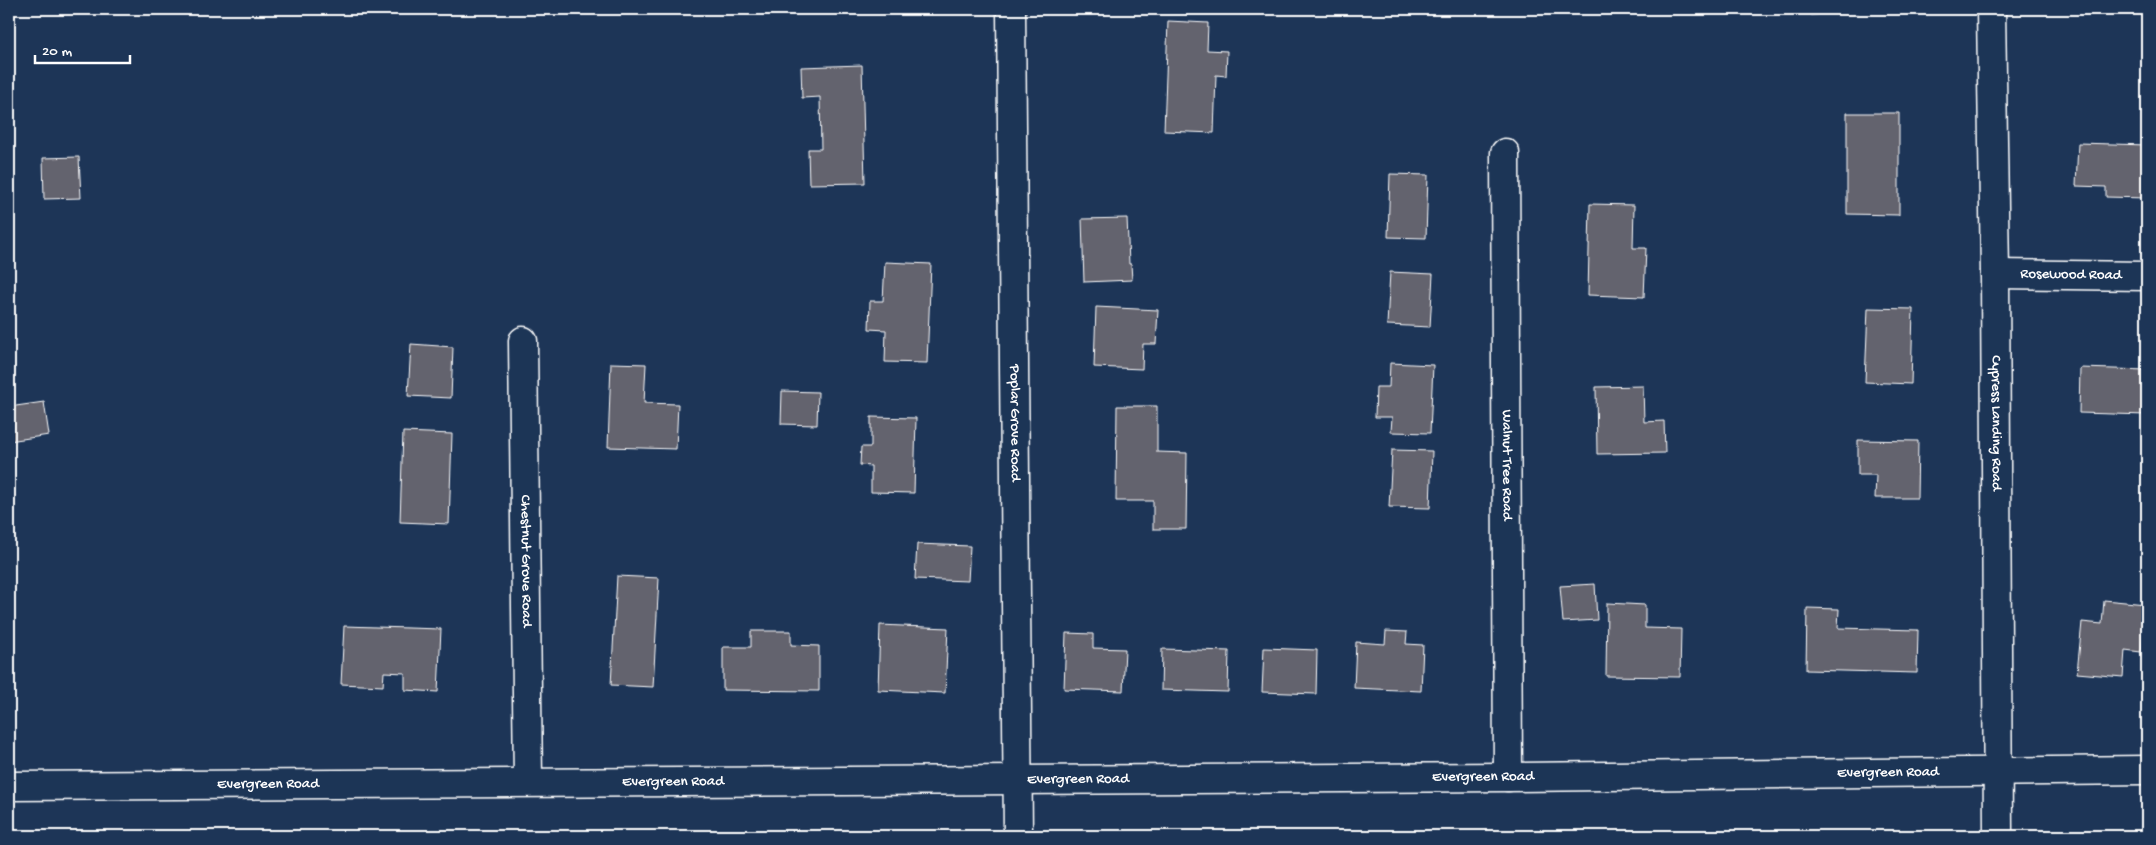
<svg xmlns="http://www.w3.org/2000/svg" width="2156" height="845" viewBox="0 0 2156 845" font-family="'Gochi Hand',sans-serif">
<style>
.building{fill:#64636e;stroke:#fff}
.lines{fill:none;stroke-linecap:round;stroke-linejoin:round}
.street-casing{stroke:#fff;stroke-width:31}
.street{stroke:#1d3557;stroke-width:28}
.labels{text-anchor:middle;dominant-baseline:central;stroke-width:4;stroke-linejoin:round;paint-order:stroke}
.street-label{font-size:15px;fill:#fff;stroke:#1d3557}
</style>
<rect width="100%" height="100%" fill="#1d3557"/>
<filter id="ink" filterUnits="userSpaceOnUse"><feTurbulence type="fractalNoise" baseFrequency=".02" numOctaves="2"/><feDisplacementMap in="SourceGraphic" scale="10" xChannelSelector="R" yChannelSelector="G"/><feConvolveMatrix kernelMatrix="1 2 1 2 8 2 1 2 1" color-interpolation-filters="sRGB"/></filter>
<g filter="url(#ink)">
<g class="building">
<polygon points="1810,9 1859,9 1859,12 1811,15"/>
<polygon points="1168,21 1208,23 1207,50 1227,51 1226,76 1216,75 1214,133 1164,131"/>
<polygon points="862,65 865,183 809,184 808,149 821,149 820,97 802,98 801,67"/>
<polygon points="1847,113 1899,113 1899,215 1847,214"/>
<polygon points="2078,143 2147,145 2147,198 2106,197 2106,187 2076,186"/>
<polygon points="79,157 81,198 44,199 43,158"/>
<polygon points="1390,174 1428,175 1426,238 1388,237"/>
<polygon points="1590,204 1634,205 1633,248 1646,248 1644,297 1588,295"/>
<polygon points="1127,218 1129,264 1131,264 1132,280 1084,282 1082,219"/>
<polygon points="885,262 931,264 927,363 885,362 886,330 869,329 870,301 883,301"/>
<polygon points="1390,272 1433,274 1430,327 1387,325"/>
<polygon points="1096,307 1158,310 1156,344 1143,344 1142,369 1094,367"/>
<polygon points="1868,308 1913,309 1911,384 1865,382"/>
<polygon points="411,344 453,347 451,398 408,396"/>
<polygon points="611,363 646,364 644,403 678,404 676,449 608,447"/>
<polygon points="1390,363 1433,365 1430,433 1391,432 1392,417 1375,417 1376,387 1389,387"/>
<polygon points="2080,368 2147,370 2147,415 2079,413"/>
<polygon points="1643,386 1644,422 1664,421 1665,453 1597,454 1596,387"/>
<polygon points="782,391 818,392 817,425 781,424"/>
<polygon points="44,402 49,435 9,441 9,407"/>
<polygon points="1117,406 1157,406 1157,452 1187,453 1186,529 1153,529 1153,501 1116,501"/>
<polygon points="871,417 916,418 914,493 871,492 871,466 860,465 861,447 871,447"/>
<polygon points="403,432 452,434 449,524 400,522"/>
<polygon points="1858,440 1918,441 1917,498 1875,498 1876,475 1858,475"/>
<polygon points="1392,450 1432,451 1430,508 1389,507"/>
<polygon points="917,544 970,546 968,581 915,579"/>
<polygon points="617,576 659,578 653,687 611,685"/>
<polygon points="1595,584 1597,620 1563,622 1560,586"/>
<polygon points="2104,600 2146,604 2141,652 2125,650 2123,677 2077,673 2082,622 2102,624"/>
<polygon points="1607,603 1645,605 1645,628 1681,629 1680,677 1606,676"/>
<polygon points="1807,608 1839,609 1838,628 1918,630 1917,673 1806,670"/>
<polygon points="880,625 948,628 945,693 878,690"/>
<polygon points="344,626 441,629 438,692 405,690 405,673 384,672 383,686 341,684"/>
<polygon points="751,631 791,631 791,645 819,646 819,691 723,690 723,647 751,647"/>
<polygon points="1386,631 1407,632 1406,644 1423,645 1421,691 1354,688 1356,642 1385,644"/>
<polygon points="1066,633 1093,634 1093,648 1125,649 1123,691 1064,689"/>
<polygon points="1264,648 1317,650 1316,694 1262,692"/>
<polygon points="1162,649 1229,651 1228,692 1161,690"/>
</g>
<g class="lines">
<defs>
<g id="street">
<path id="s1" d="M1011,9L1018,836"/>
<path id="s2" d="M1991,9L1995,274L1998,836"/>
<path id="s3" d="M1505,153L1508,777"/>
<path id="s4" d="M1995,274L2147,276"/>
<path id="s5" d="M523,341L528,782"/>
<path id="s6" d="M9,786L1508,777L2147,770"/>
</g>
</defs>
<use href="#street" class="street-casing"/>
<use href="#street" class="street"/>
</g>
</g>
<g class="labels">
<g class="street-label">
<text stroke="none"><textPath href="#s4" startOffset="76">Rosewood Road</textPath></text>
<text stroke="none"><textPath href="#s1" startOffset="414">Poplar Grove Road</textPath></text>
<text stroke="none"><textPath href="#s2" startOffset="414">Cypress Landing Road</textPath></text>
<text stroke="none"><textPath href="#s3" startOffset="312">Walnut Tree Road</textPath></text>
<text stroke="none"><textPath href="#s5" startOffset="220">Chestnut Grove Road</textPath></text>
<text stroke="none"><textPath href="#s6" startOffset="1879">Evergreen Road</textPath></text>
<text stroke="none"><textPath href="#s6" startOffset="1474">Evergreen Road</textPath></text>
<text stroke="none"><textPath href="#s6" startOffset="1069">Evergreen Road</textPath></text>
<text stroke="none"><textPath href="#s6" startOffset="664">Evergreen Road</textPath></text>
<text stroke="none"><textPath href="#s6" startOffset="259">Evergreen Road</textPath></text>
</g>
</g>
<rect width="2156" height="845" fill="none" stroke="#1d3557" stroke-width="30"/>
<rect x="15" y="15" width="2126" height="815" fill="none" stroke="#fff" stroke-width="2" filter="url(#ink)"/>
<path d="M35 55v8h95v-8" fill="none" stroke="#ffffff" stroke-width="2.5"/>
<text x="42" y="55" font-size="15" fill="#ffffff" stroke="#1d3557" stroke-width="4" paint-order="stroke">20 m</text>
</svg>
